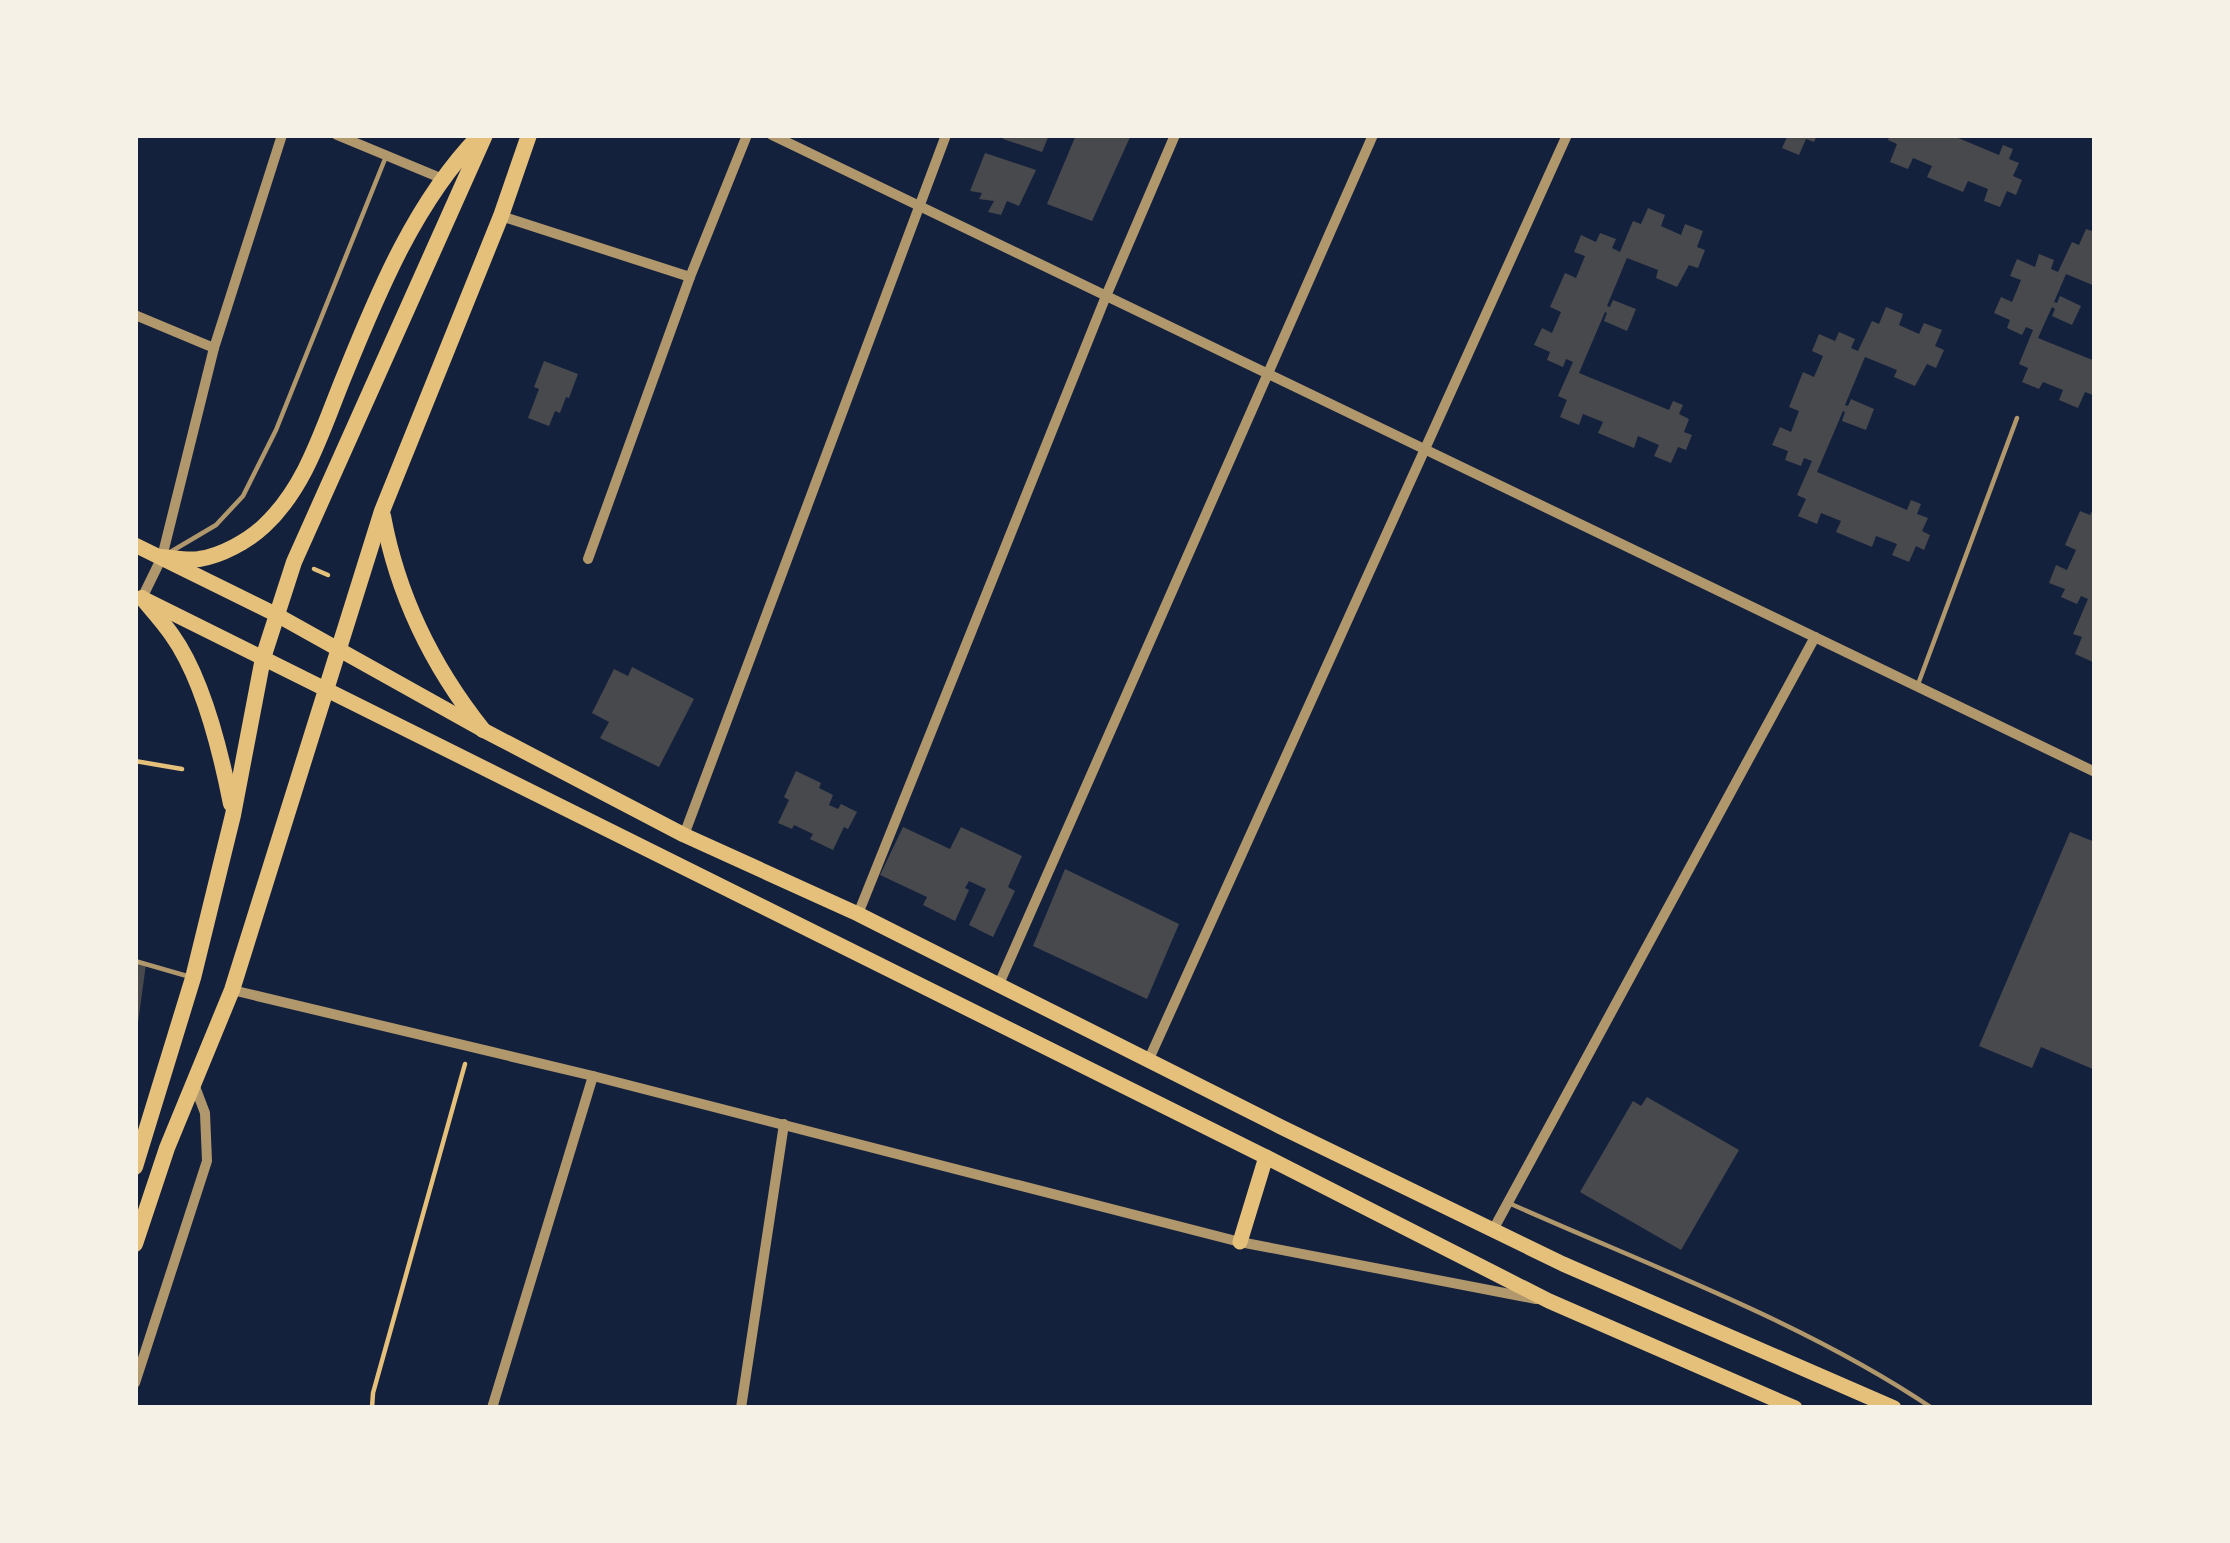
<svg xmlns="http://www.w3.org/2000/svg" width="2230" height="1543" viewBox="0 0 2230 1543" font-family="'Work Sans',sans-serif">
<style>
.building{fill:#48494c}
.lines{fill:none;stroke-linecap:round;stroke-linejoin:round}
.path{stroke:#e5c07b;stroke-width:4.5}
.service{stroke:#b1986c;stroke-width:4.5}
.minor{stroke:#b1986c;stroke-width:10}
.secondary{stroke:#e5c07b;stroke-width:15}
.primary{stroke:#e5c07b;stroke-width:16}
</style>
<rect width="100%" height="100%" fill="#14213d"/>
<g class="building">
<polygon points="1005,135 1049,135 1042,152 1003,139"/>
<polygon points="1076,135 1131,135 1092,221 1047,204"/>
<polygon points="1788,135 1817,135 1814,142 1806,139 1799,155 1782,148"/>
<polygon points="1890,135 1951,135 1999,155 2003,145 2013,149 2009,159 2019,163 2013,176 2022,180 2016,195 2007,191 2000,207 1984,201 1988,189 1968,181 1963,192 1927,177 1932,166 1913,158 1908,169 1890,162 1897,144 1888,140"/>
<polygon points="985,153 1036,170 1019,206 1007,201 1001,215 988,212 994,201 979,199 982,193 970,191"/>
<polygon points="1648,208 1665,215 1661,226 1681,235 1685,224 1703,231 1697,247 1705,250 1698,268 1689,265 1677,287 1656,278 1658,270 1627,258 1607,306 1610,307 1613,300 1636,309 1627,331 1604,321 1607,313 1605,312 1579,373 1669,410 1673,401 1683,405 1679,414 1689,419 1684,432 1692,435 1686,450 1678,447 1671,463 1654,456 1659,445 1638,436 1634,448 1598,433 1603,422 1583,414 1579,425 1560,417 1567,400 1558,396 1573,362 1566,359 1563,367 1547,360 1550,352 1534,345 1542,328 1552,333 1561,312 1550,307 1565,273 1576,278 1585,256 1574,252 1581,235 1596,242 1600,233 1616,239 1612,248 1620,252 1633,221 1641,224"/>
<polygon points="2086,229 2095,232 2095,286 2066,274 2054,302 2057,303 2060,296 2081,306 2072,325 2052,316 2055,309 2052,307 2038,338 2095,361 2092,375 2095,377 2095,391 2093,395 2085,392 2078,408 2059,400 2063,390 2043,382 2039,389 2022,382 2028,368 2019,364 2033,330 2026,327 2022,335 2007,328 2010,320 1994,313 2001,297 2012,302 2021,280 2010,276 2017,259 2035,267 2039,254 2054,260 2051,269 2058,272 2072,242 2079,245"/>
<polygon points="1886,307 1903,314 1899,325 1919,334 1924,323 1942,330 1935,346 1944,350 1936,368 1927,364 1915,386 1894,377 1897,370 1865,357 1845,405 1848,406 1851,399 1874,409 1866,430 1842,421 1845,412 1843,411 1817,472 1907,510 1911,500 1921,504 1917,514 1928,518 1922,531 1930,535 1924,550 1916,546 1909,562 1892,555 1897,544 1876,536 1872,547 1836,532 1841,521 1821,513 1817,524 1798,516 1806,499 1797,495 1812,461 1804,458 1801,466 1785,460 1788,451 1772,445 1780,427 1791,432 1799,411 1789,407 1803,372 1814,377 1823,356 1812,351 1819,334 1835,341 1839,332 1855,339 1851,348 1858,351 1872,321 1879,324"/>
<polygon points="544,361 578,374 569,398 566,397 560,413 555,411 549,426 528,418 539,389 534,387"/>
<polygon points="2095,505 2095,658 2093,662 2075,654 2082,637 2073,634 2088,599 2081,596 2077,604 2061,597 2065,589 2049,583 2056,565 2067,570 2076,550 2065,545 2080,511 2090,515"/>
<polygon points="632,667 694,699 659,767 600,738 609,722 592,713 614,669 628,676"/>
<polygon points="796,771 821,783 819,788 833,795 829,805 838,809 841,804 857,812 848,829 844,827 833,850 810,839 813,834 794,825 792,829 778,823 789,800 784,797"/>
<polygon points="903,827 950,849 961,827 1022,856 1008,887 1015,891 993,937 969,925 986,889 969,881 965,888 969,890 955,921 923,905 927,897 880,875"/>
<polygon points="2070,832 2095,842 2095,1070 2041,1047 2032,1068 1979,1046"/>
<polygon points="1065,869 1179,924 1147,999 1033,946"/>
<polygon points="135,961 146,964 138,1023 135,1023"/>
<polygon points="1647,1097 1739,1150 1681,1250 1580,1192 1633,1101 1641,1106"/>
</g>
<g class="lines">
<g class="path">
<polyline points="314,569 328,575"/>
<polyline points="135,761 182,769"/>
<polyline points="372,1408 373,1393 465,1064"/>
</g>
<g class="service">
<polyline points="172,551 216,525 243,496 276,430 385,159"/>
<polyline points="1917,687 2017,418"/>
<polyline points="135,961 187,976"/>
<path d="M1511,1204C1650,1266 1806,1323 1932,1408"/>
</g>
<g class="minor">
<polyline points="337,135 443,179"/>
<polyline points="772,135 2095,772"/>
<polyline points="501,216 690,277"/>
<polyline points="135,315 214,348"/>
<polyline points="588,559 690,277 747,135"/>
<polyline points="142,598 162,557 214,348 282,135"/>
<polyline points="684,835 946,135"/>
<polyline points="858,914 1106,296 1175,135"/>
<polyline points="999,984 1373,135"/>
<polyline points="232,990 593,1076 1240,1242 1536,1299"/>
<polyline points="1149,1059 1567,135"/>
<polyline points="1493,1230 1815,637"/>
<polyline points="135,1383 207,1161 205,1113 194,1084"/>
<polyline points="492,1408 593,1076"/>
<polyline points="741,1408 784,1124"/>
</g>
<g class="secondary">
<polyline points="135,545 277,615 483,730 684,835 858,914 1281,1127 1563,1264 1894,1408"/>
<polyline points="144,599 1266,1157 1549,1301 1795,1408"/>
<polyline points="1240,1242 1266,1157"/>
</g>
<g class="primary">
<path d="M383,516C398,597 432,666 483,730"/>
<path d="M162,557C174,558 188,561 199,559C221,556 248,541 264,526C307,486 323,427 345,374C379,290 416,201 479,136"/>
<path d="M142,598C152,610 163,622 172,635C202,677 221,753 231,804"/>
<polyline points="135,1167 193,978 233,815 263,658 294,562 485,135"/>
<polyline points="135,1244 167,1148 232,990 382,511 501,216 529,135"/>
</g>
</g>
<rect width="2230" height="1543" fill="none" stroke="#f6f1e7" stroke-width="276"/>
</svg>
